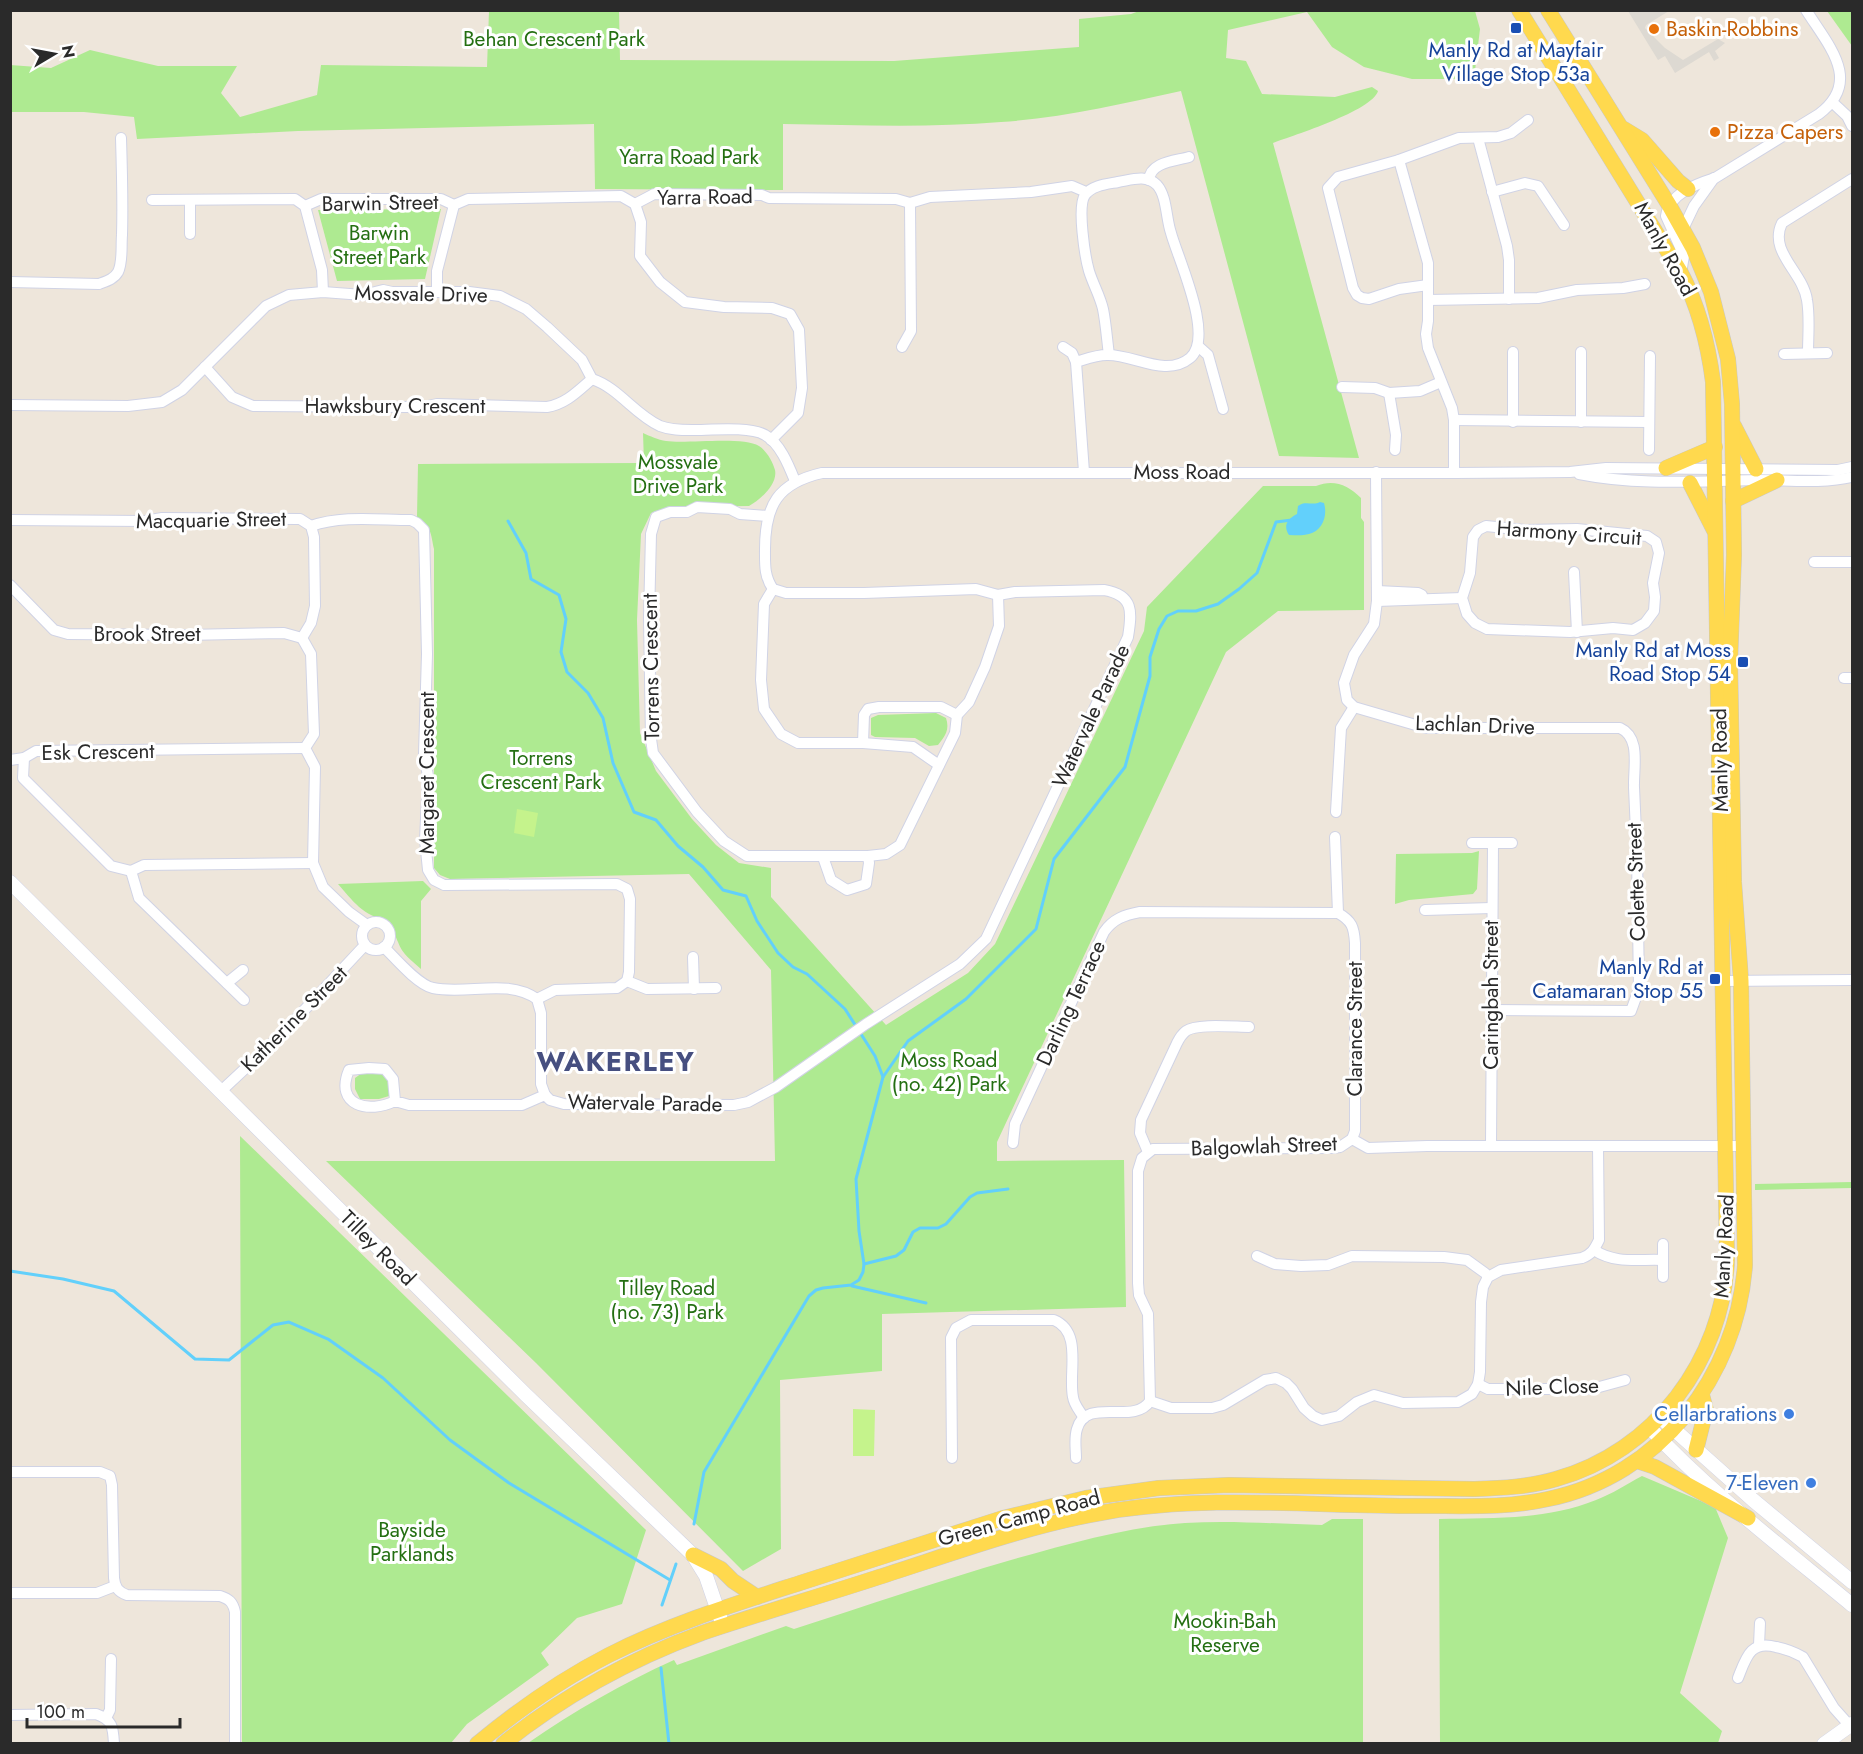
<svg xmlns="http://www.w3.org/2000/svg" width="1863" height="1754" viewBox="0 0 1863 1754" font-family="Jost,sans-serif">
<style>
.green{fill:#aeea91}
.pitch{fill:#c5f38c}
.plaza{fill:#ddd9d2}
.water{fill:#62d0fb}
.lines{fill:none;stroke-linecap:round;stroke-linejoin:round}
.stream{stroke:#62d0fb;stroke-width:3}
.street-casing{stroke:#d0d3e5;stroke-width:12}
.secondary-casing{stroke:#d0d3e5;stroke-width:15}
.primary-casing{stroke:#c8c8c8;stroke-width:16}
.street{stroke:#fff;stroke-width:10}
.secondary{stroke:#fff;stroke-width:14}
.primary{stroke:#ffd94e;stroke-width:15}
.transit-dot{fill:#1a4fb4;stroke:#fff;stroke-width:2}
.food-dot{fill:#e8710a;stroke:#fff;stroke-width:2}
.shop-dot{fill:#3f7fe0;stroke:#fff;stroke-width:2}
.labels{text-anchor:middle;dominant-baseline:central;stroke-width:6;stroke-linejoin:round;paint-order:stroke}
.food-label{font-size:21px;fill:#c56008;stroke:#fff;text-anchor:start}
.park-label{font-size:21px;fill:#246f12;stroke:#fff}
.transit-label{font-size:21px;fill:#164399;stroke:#fff;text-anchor:end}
.street-label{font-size:21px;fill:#2a2a2a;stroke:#fff}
.shop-label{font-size:21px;fill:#366cbe;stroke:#fff;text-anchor:end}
.district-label{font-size:27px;font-weight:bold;letter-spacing:1.5px;fill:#464f80;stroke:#fff}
</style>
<rect width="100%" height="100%" fill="#eee6db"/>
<g class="green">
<path d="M1142,10L1475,11L1480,29L1474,79H1412L1364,67L1332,47L1307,12L1228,30L1226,58L1246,61L1262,94L1335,97L1372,87L1378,91C1372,111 1294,135 1273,143L1359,458L1279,456L1181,91C1121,104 1062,118 1001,122C929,128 856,125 783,124V190L595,189L594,124L298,131L137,139L134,117L84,112H11L10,65L51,68L90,50L158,66H237L221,93L240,117L317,95L321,65L487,67L489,11H619L620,60L894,61L1079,47V19L1131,14Z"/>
<polygon points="1827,11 1852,11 1852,46"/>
<polygon points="441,209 425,279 337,281 318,210"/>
<path d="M643,433C650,436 658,440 666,441C687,444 743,436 759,446C766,450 773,462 775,470C778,484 760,500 749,506L669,507L651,513L641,534L637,620L640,733L656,771L692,819L716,845L739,863L771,868V897L886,1025L968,973L995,944L1144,631L1147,607L1263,486H1316C1334,479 1348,485 1361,498V518L1364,522V610L1278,611L1226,652L997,1142V1161L1124,1160L1126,1307L882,1314V1371L780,1380L781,1549L743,1571L536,1363L326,1161H775L771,970L689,874L450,879L440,875L434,868V549C431,535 431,524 417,517L418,464L644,463Z"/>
<path d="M936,713L946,718C950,730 945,736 938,745L929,746L915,738L875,737L871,735V718L878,715Z"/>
<polygon points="1479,851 1477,889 1473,894 1409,900 1395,904 1396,854 1472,853"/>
<path d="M423,881L431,889L421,901V969C412,961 402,954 398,942C393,931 396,930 387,920C364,917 352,900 338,884Z"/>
<polygon points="362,1073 379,1073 389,1078 389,1096 379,1099 360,1099 355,1089 355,1078"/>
<polygon points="240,1136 646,1530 622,1604 577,1618 541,1653 549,1665 467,1724 451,1743 242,1743"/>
<polygon points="1852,1182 1852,1188 1755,1190 1755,1184"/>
<path d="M1642,1476L1715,1507L1728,1538L1680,1693L1722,1731L1718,1743H1440L1439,1519C1493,1518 1546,1520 1596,1500C1612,1494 1627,1484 1642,1476Z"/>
<path d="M1332,1519H1363V1743H528C574,1711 623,1683 674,1660L677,1665L786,1626L794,1629C866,1606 938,1581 1011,1560C1068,1544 1126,1527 1185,1523C1231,1520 1277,1524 1322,1525Z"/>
</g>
<g class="pitch">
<polygon points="517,809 538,813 534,837 514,833"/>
<polygon points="853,1409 875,1410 874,1456 853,1456"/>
</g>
<polygon class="plaza" points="1628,11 1669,11 1646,25 1645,28 1665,48 1683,60 1718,39 1725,43 1715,51 1719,58 1714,61 1709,52 1675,73 1665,56 1658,60"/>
<path class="water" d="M1320,502L1324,503C1328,516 1322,531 1309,534C1302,536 1295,535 1289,535C1283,526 1287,519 1297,514L1298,506C1305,500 1313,506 1320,502Z"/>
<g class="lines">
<g class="stream">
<polyline points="508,521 526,553 531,579 559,595 566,619 561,652 567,672 588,693 603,718 613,763 634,812 656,820 678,846 703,867 723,890 746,896 757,921 778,953 793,967 807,974 845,1009 875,1056 883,1077"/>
<polyline points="864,1264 896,1256 904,1250 913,1232 920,1228 938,1228 946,1224 970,1197 977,1193 1008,1189"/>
<polyline points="10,1271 63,1279 114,1291 195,1359 229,1360 273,1325 289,1322 328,1339 383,1378 450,1440 509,1483 670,1580"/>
<polyline points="852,1286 926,1303"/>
<polyline points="694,1524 704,1472 809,1296 816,1290 823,1288 851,1285 859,1280 863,1272 864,1264 859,1231 856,1179 883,1077 908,1041 966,999 1036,929 1054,859 1125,767 1150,676 1150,657 1159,629 1167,616 1178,611 1196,611 1218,604 1239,589 1257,573 1276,522 1292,520"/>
<polyline points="662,1605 676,1564"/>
<polyline points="661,1668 669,1744"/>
</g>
<defs>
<g id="street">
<polyline points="1832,102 1847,116 1852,126"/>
<polyline points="1478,138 1507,246 1509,260 1509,299"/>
<polyline points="1399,160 1428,263 1428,321 1426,334 1428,348 1452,408 1454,420 1454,473"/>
<path d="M1149,180C1150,162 1175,161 1189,157"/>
<polyline points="1492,192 1525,183 1538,186 1564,225"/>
<polyline points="152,200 295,199 305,206 322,270 323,292"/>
<polyline points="635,204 641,222 640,256 660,282 685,302 724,307 772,308 790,314 799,330 802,388 798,413 771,440"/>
<polyline points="305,206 321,199 441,199 454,205"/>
<polyline points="1683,229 1694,206 1714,178"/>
<polyline points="190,234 190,200"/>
<path d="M1681,273L1684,256L1666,216C1669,194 1696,184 1715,178L1819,114C1863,81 1828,45 1806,10"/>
<path d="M10,282L99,284C107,281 114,279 118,272C123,262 121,247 122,235C123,203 122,170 121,138"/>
<polyline points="1428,285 1399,289 1369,299 1362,298 1357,295 1353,288 1328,188 1338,177 1399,160 1459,138 1498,137 1511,133 1528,120"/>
<polyline points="437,292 437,271 454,205 468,199 621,196 635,204 654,194 762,195 769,198 896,199 910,203 930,197 1031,192 1072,186 1086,192"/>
<polyline points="1428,300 1538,298 1577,290 1623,288 1645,284"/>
<polyline points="1198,346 1208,355 1223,409"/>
<polyline points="902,347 911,331 910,203"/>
<polyline points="1063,347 1072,353 1076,362 1084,472"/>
<polyline points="1513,352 1513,422"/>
<path d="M1808,353C1808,336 1810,317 1807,300C1803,272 1768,252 1782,223L1852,179"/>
<polyline points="1784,354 1827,353"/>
<path d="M1076,362C1086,359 1096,355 1107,355C1133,354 1166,378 1190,358C1215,337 1178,259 1171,233C1166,219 1167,196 1157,185C1146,174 1131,180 1118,182C1108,184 1092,185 1085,195C1077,206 1085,257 1089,271C1093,284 1100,296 1103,309C1106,324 1107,340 1109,355"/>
<path d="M205,367L232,397L253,406L408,407L419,408L437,404L547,407C566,404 578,391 592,379"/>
<polyline points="1342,387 1375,388 1389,393 1420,391 1441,382"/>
<polyline points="1389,393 1396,435 1395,450"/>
<path d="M10,405L128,406L162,402L182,390L266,306L289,295L323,292L363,295L383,290L392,292H469L500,296L526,309L547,327L582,360L592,379C619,388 634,414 660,426C670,430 681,430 692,430C710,430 750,426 765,435C780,443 789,466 795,481"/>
<polyline points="1454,420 1649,422"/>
<polyline points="1581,422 1581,352"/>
<polyline points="1649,450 1650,356"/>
<path d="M1376,472L1377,601L1374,624L1354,655L1344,683L1347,700L1354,707L1426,728H1620C1640,737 1634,764 1634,784"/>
<path d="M1579,474C1640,486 1695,481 1757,480C1788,480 1822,484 1852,477"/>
<polyline points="768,516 740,514 730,509 697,507 687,512 670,512 656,517 651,534 649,618 651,739 653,753 697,812 724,841 747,856 868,856 886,854 900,845 955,733 957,715 969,702 985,667 999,626 998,595"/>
<polyline points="10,520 145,521 162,518 300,519 311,526 314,537 315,606 311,623 302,638 284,633 187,635 68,634 54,630 10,585"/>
<path d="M311,526C342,515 378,520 411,520L417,523L424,530L427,654L424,754L428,776L425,840L428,870L434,880L444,885L617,884L627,889L630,899L629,972L627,981L647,989L716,988"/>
<polygon points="1486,526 1525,530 1577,529 1647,536 1656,542 1659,553 1653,583 1655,597 1654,611 1645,623 1633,630 1613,628 1570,632 1487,629 1475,623 1467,614 1462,598 1470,573 1473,537 1478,530"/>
<polyline points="1814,562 1852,562"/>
<polyline points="1574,572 1577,632"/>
<polyline points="773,589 764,604 761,680 764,709 781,734 798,743 863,743 913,747 939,765"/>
<polyline points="1377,591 1418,593 1422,595"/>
<polyline points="1377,601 1462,598"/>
<polyline points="302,638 311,654 314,734 305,748 315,767 313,863 323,887 349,912 367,925"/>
<polyline points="1844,678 1852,678"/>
<polyline points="863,743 864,715 868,709 879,707 941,707 957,715"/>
<polyline points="24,758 23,778 111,866 131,871 144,865 313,863"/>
<polyline points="10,760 24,758 36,751 305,748"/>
<polyline points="1336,812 1341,728 1354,707"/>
<polyline points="1335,837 1338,913"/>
<polyline points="1472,843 1512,843"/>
<polyline points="823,857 831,880 847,890 866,884 869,863 868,856"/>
<polyline points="131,871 139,898 244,1000"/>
<polyline points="1425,910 1491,908"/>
<circle cx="376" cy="936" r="14"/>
<path d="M384,947C395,958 418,985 433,988C467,995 508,978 537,999L541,1013V1084L545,1095"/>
<polyline points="693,957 694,989"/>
<polyline points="1724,981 1852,980"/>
<polyline points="227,983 243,970"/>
<polyline points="537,999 555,990 617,988 627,981"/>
<polyline points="1491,1010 1631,1011 1639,989 1637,855 1634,787"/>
<polyline points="220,1092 280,1036 365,945"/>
<path d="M395,1101L393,1079L385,1069L369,1068L349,1070C334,1106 369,1114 395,1101L409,1105H522L545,1095L550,1100L564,1104L734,1105L748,1102L776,1087L866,1024L960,964L986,939L1128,637C1132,612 1134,595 1104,590L1015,592L998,595L976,589L864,593H786L773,589C764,576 765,564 765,549C765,505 778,483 822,473H1454L1570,472L1606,468L1838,470L1852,467"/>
<path d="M1013,1143L1015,1124L1104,932C1113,919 1124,915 1140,912L1338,913C1352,921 1354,927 1355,943V1131L1352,1139"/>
<polyline points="1491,1146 1493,843"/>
<path d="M1148,1152L1140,1133L1141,1120L1177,1043C1179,1039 1182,1034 1186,1031C1197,1023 1235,1027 1249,1027"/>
<path d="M1594,1250C1615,1264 1638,1259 1662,1260"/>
<polyline points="1257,1256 1275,1264 1301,1266 1328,1265 1352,1256 1444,1257 1467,1260 1485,1273 1488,1277"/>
<polyline points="1663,1277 1663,1244"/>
<polyline points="1478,1384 1488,1389 1592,1389 1625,1380"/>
<path d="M1150,1401L1171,1408H1212L1223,1405L1265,1380L1276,1378L1286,1383L1292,1389L1304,1408L1313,1416L1322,1420L1339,1416L1357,1402L1374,1395L1403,1403L1458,1402L1472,1394L1478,1384L1480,1372L1481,1302L1483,1287L1488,1277L1501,1270L1582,1258C1592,1254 1594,1250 1599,1240L1598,1146"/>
<path d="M952,1458L951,1338L956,1328L971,1320H1054C1083,1332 1068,1373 1073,1397C1074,1405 1080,1411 1084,1418"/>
<path d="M1076,1458C1076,1449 1074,1438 1077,1429C1086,1396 1134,1426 1150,1401L1148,1314L1139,1295L1138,1283V1171L1142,1158L1153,1149L1333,1148L1340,1147L1352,1139L1368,1148L1427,1146H1743"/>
<path d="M10,1472H100L110,1476L112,1485L114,1578C115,1587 118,1592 127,1595L220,1596C229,1599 233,1602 235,1612V1744"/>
<polyline points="10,1593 97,1593 115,1586"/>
<polyline points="1759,1645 1760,1623"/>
<path d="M1738,1678C1746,1658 1750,1640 1776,1647C1786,1649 1794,1652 1803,1657L1834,1708L1850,1726"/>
<path d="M10,1715L96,1714C113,1720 113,1727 114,1744"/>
<polyline points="106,1718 110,1710 111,1659"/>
</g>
<g id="secondary">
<polyline points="10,882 526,1395 693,1555 706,1576 721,1620"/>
<polyline points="1660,1417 1753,1500 1852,1582"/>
<path d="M1649,1427C1710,1493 1783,1548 1852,1605"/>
<polyline points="1824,1744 1852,1724"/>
</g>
<g id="primary">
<polyline points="1624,129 1642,140 1678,181 1688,189"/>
<polyline points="1734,426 1756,469"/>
<polyline points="1666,468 1715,447"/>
<polyline points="1690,483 1714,530"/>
<polyline points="1733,501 1777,480"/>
<polyline points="1696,1450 1706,1410 1702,1395"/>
<polyline points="1637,1461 1655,1467 1748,1518"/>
<polyline points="693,1555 721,1569 733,1581 757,1597"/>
<path d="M477,1744C518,1710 562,1679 609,1655C670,1624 735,1604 800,1583C868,1561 936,1540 1003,1518L1086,1498L1159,1488L1229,1485L1474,1489C1501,1488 1529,1487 1556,1479C1654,1452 1723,1360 1727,1260L1713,382C1708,343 1699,307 1681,273L1519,10"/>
<path d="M503,1744C562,1697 631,1659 702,1633C761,1613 821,1596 879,1577C954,1553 1029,1525 1106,1512C1213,1494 1320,1507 1427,1506C1467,1506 1508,1508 1548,1499C1660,1476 1737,1376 1745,1265L1741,981L1734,882L1730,662L1734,555L1732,404L1728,359L1711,292L1693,248L1669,205L1548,10"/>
</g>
</defs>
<use href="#street" class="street-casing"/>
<use href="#secondary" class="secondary-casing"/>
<use href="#primary" class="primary-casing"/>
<use href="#street" class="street"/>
<use href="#secondary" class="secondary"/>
<use href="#primary" class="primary"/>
</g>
<g class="transit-dot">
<rect x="1510" y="22" width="12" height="12" rx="3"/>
<rect x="1737" y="656" width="12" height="12" rx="3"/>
<rect x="1709" y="973" width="12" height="12" rx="3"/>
</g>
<g class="food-dot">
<circle cx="1654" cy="29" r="6"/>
<circle cx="1715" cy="132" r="6"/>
</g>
<g class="shop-dot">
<circle cx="1789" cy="1414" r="6"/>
<circle cx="1811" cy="1483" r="6"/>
</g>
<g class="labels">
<g class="food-label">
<text x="1666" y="29">Baskin-Robbins</text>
<text x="1727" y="132">Pizza Capers</text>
</g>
<g class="park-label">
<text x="554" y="39">Behan Crescent Park</text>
<text x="689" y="157">Yarra Road Park</text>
<text x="379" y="233">Barwin<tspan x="379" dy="24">Street Park</tspan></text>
<text x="678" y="462">Mossvale<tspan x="678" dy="24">Drive Park</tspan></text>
<text x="541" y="758">Torrens<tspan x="541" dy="24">Crescent Park</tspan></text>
<text x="949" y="1060">Moss Road<tspan x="949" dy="24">(no. 42) Park</tspan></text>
<text x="667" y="1288">Tilley Road<tspan x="667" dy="24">(no. 73) Park</tspan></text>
<text x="412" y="1530">Bayside<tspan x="412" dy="24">Parklands</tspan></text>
<text x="1225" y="1621">Mookin-Bah<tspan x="1225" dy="24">Reserve</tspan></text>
</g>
<g class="transit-label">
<text x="1516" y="50" text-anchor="middle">Manly Rd at Mayfair<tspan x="1516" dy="24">Village Stop 53a</tspan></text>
<text x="1731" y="650">Manly Rd at Moss<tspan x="1731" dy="24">Road Stop 54</tspan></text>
<text x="1703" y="967">Manly Rd at<tspan x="1703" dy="24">Catamaran Stop 55</tspan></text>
</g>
<g class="street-label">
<text transform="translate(705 197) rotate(-1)">Yarra Road</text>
<text transform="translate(380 203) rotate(-1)">Barwin Street</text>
<text transform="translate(1665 249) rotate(61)">Manly Road</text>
<text transform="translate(421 294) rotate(1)">Mossvale Drive</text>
<text x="395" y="406">Hawksbury Crescent</text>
<text x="1182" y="472">Moss Road</text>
<text transform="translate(211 520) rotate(-1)">Macquarie Street</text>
<text transform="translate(1569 533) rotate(4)">Harmony Circuit</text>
<text x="147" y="634">Brook Street</text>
<text transform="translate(651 667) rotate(-91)">Torrens Crescent</text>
<text transform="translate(1091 716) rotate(-65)">Watervale Parade</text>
<text transform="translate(1475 725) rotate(2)">Lachlan Drive</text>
<text transform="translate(98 752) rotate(-1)">Esk Crescent</text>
<text transform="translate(1720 760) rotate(-91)">Manly Road</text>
<text transform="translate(427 773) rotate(-90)">Margaret Crescent</text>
<text transform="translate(1636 882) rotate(-92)">Colette Street</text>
<text transform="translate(1491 995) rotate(-90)">Caringbah Street</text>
<text transform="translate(1071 1003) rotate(-65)">Darling Terrace</text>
<text transform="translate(294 1019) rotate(-45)">Katherine Street</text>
<text transform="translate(1355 1029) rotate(-90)">Clarance Street</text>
<text transform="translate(645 1103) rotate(1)">Watervale Parade</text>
<text transform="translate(1264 1146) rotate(-2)">Balgowlah Street</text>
<text transform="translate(1724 1246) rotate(-87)">Manly Road</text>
<text transform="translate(378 1248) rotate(45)">Tilley Road</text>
<text transform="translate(1552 1387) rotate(-2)">Nile Close</text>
<text transform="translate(1019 1518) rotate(-15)">Green Camp Road</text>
</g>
<g class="shop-label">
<text x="1777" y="1414">Cellarbrations</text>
<text x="1799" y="1483">7-Eleven</text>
</g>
<g class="district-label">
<text x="616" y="1061">WAKERLEY</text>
</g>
</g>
<rect width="1863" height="1754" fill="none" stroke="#2a2a2a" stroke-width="24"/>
<g transform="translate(54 54) rotate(80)" stroke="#ffffff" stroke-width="4.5" paint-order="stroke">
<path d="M0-4.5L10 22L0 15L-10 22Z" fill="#2a2a2a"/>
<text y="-9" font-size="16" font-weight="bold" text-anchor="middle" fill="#2a2a2a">N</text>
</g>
<path d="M27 1718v9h153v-9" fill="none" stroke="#2a2a2a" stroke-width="3"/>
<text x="36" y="1718" font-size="18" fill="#2a2a2a" stroke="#ffffff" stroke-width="4.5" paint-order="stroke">100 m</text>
</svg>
